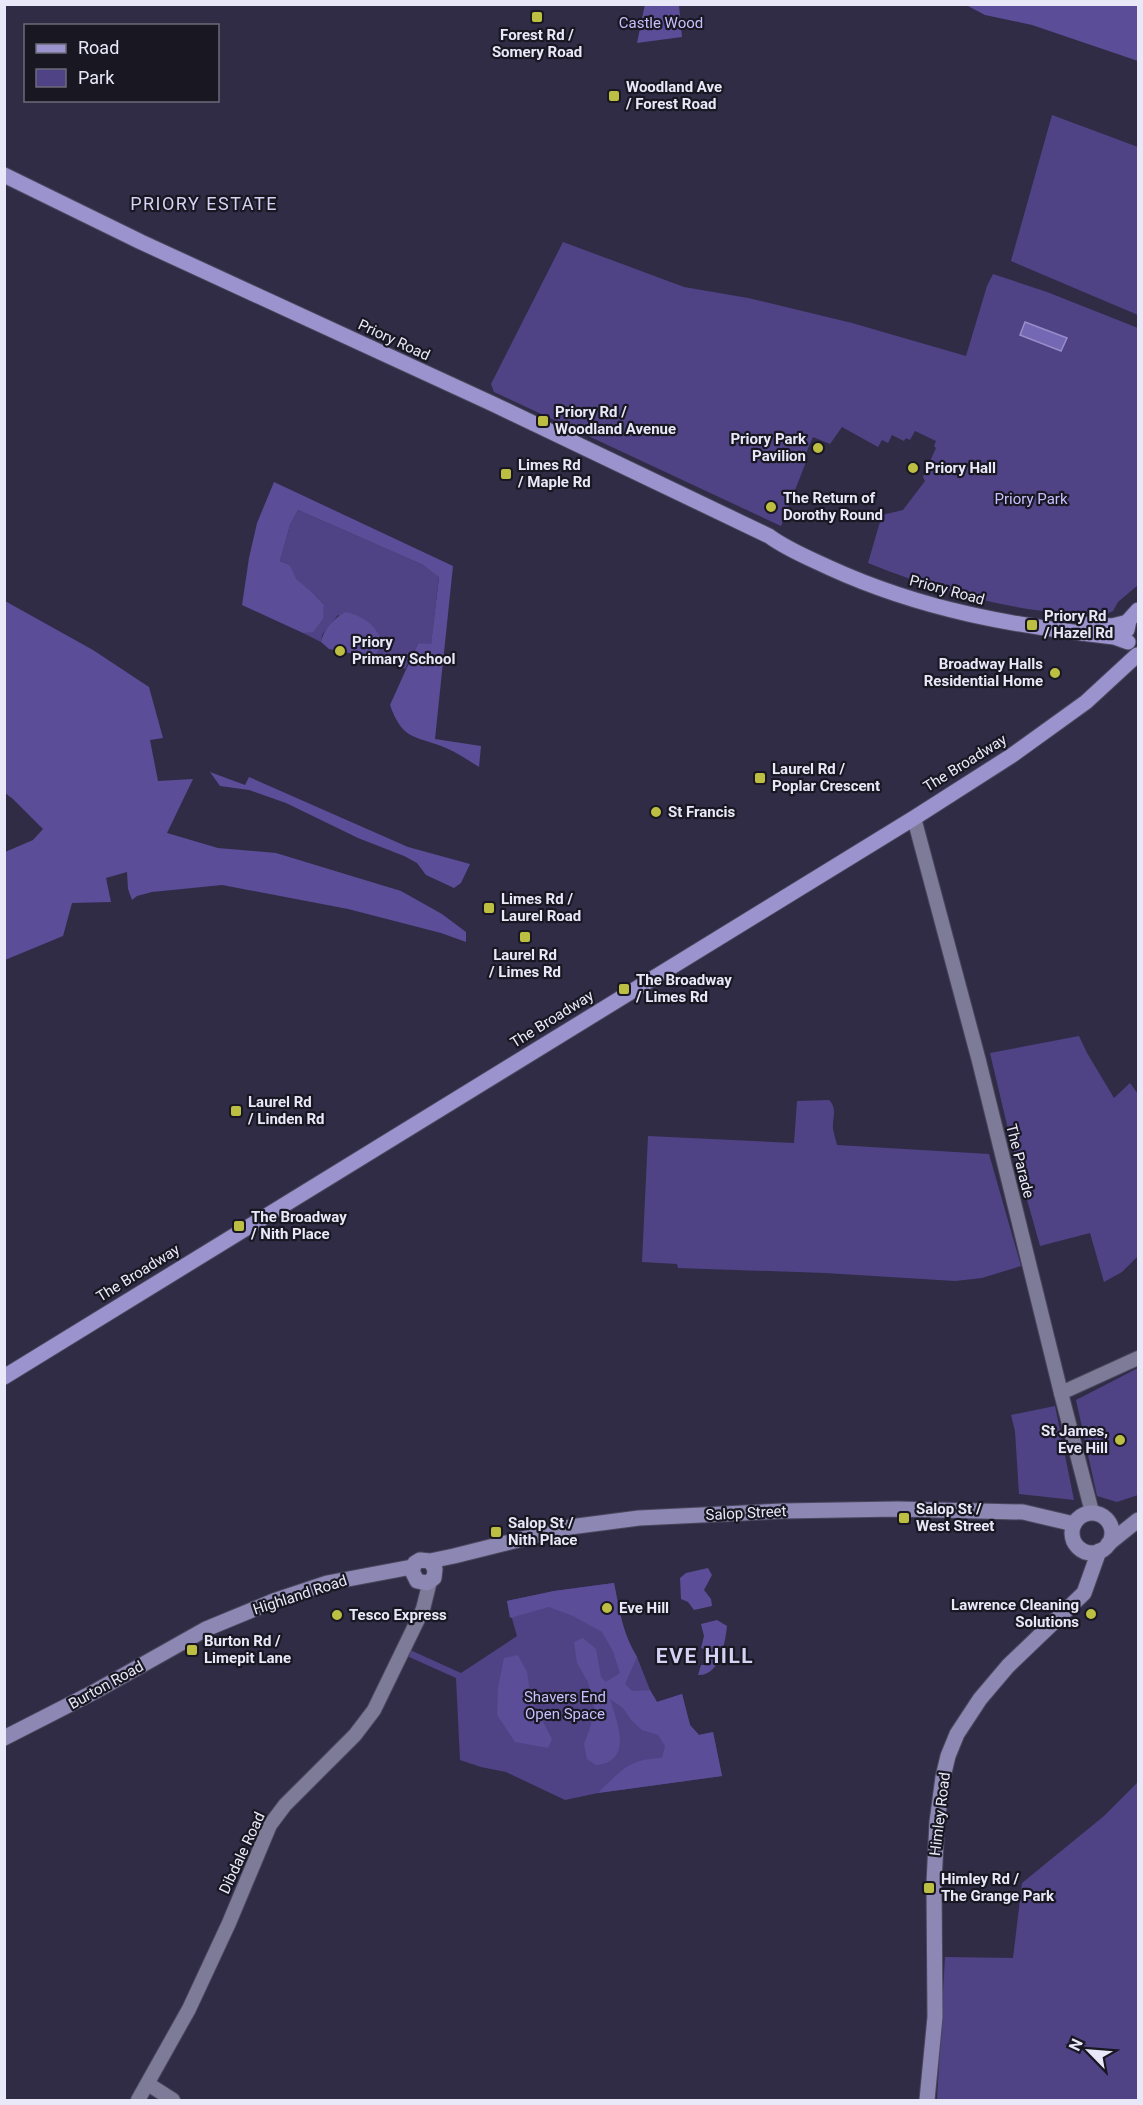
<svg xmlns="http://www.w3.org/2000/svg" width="1143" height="2105" viewBox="0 0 1143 2105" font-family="Roboto,sans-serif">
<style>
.green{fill:#504385}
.forest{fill:#5b4d97}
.water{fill:#7467b4;stroke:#978ec9;stroke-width:1.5}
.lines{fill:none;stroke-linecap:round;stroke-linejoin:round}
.tertiary-casing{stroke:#4a475d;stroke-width:16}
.secondary-casing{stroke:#4a475d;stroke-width:17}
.primary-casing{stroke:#4a475d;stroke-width:17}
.tertiary{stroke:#7e7b99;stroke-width:14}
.secondary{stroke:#8c87b3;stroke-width:15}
.primary{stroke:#9b93cd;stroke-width:15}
.poi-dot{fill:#bdbf43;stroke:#181722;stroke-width:2}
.labels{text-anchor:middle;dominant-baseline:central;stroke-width:4.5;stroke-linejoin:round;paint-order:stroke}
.park-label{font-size:15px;fill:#c7bffe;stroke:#181722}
.poi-label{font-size:15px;font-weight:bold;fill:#e9e8f9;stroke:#181722;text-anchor:start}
.street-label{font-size:15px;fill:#e9e8f9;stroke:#181722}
.quarter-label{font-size:18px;letter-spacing:1.5px;fill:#d5d2f3;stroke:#181722}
.district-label{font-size:21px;font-weight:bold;letter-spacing:1.5px;fill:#d5d2f3;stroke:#181722}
</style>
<rect width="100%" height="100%" fill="#302c46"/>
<g class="green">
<polygon points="1052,115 1138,147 1138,315 1011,261"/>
<path d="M563,242L684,287L748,298L852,323L966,356L987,286L993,274L1047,292L1138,328V585L1118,602L1113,611L1102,616C1077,614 1052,613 1028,609C973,600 920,584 868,563L882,515L903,510L925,481L923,477L936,448L934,446L936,441L915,431L910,440L906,438L904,441L892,435L888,443L882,440L878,447L842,427L830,444L813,437L803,460L806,462L781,526L494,392L491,384Z"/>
<path d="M298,510L423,565L439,576L431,645L418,643L405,669L377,654L382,641L338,615L322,635L321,642L303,633C319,630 323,620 324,605L312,592L295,579L290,565L280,561L290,525Z"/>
<polygon points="1079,1036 1087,1053 1114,1098 1130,1083 1138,1094 1138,1256 1122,1272 1104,1282 1090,1233 1040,1246 1011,1142 990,1053"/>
<path d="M829,1100C838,1109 832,1118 833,1129C834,1135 836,1140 837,1145L989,1154L1021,1266L982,1278L955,1281L825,1273L678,1268L677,1264L642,1262L648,1136L794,1143L797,1101Z"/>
<polygon points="1138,1368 1138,1495 1117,1502 1097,1496 1076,1400"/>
<polygon points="1055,1406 1074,1500 1019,1494 1015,1431 1011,1415"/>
<polygon points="614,1583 623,1627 628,1642 637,1657 650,1690 657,1702 682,1694 690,1725 699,1735 713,1732 722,1776 598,1793 565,1800 506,1772 481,1767 460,1760 456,1678 407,1656 410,1650 461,1673 517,1636 507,1601 554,1591"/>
<polygon points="1138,1782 1138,2100 937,2100 945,1957 1013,1958 1022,1883 1104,1816"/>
</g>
<g class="forest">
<polygon points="645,4 679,5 682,37 637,43"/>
<polygon points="966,5 1138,5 1138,61 1032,25 985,15"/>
<path d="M274,482L453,566L435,739L481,746L479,767C469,761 458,753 446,748C416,735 403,742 390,705L418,643L431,644L439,577L423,565L298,510L290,525L280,561L290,565L296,579L312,592L324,605L323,619L313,632L303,633L242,605L249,558L257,523Z"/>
<polygon points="5,601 93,650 149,687 163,738 150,740 158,781 193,779 167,833 218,848 276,853 401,891 442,914 466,932 466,942 441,933 348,909 222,885 152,892 137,896 132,900 128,889 127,872 106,878 111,902 72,903 63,936 5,960 5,852 33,840 43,829 13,799 5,793"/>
<path d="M346,612C365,617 374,624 382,641L377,654L369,657L329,649L321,642C323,630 335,617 346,612Z"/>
<polygon points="210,772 245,785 249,777 408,847 470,864 461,883 454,888 426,875 417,863 404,856 358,838 286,803 249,790 220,786"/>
<polygon points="708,1568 712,1575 704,1590 711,1599 712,1606 694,1610 688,1602 681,1599 680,1578 686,1573"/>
<path d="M614,1583C619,1610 623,1634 637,1657L625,1684L632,1691L650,1690L657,1702L682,1694L690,1725L699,1735L713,1732L722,1776L598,1793C621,1771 628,1759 662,1758L665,1746L658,1735L642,1730L632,1721L623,1708L610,1699C617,1722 634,1761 596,1765L587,1759L584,1744L591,1725L594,1705L588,1682L577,1663L574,1642L583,1638L596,1649L601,1677L606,1682L620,1673L613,1651L602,1632L573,1616L549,1607L510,1618L507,1601L554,1591Z"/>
<path d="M717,1620L727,1626C725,1642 721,1676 698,1675L701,1665H705L710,1652L701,1648L704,1636L701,1624Z"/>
<polygon points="518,1655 527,1672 531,1699 552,1739 548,1748 515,1742 497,1715 498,1688 504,1658"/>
</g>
<polygon class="water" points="1025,322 1067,338 1061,351 1020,335"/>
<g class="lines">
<defs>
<g id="tertiary">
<polyline points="914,818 979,1061 1061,1393 1092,1512"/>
<polyline points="1061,1393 1138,1358"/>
<polyline points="148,2084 173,2100"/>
<polyline points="138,2100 189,2009 229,1923 270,1825 285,1805 355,1735 374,1710 423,1609 430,1581"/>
</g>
<g id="secondary">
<circle cx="1092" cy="1533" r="20"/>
<polyline points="1108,1544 1138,1520"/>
<polyline points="430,1561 435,1569 434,1578 427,1583 417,1581 412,1571 415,1563 420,1560 430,1561 454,1556 570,1527 639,1518 783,1511 898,1509 1023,1512 1074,1524"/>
<polyline points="4,1738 94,1692 206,1629 276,1600 327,1583 412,1567"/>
<polyline points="927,2100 935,2017 934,1883 937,1822 943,1777 948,1756 957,1734 980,1699 1008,1666 1084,1593 1099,1551"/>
</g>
<g id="primary">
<path d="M4,175L141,242L493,404L769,536C788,550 809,558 830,568C922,610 1014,626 1114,637L1128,642"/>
<polyline points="1088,624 1112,626 1128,622"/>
<polyline points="1127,630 1129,620 1138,610"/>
<polyline points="4,1377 914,818 1011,756 1086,702 1137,655"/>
</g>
</defs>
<use href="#tertiary" class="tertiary-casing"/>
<use href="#secondary" class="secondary-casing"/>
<use href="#primary" class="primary-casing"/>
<use href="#tertiary" class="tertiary"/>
<use href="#secondary" class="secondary"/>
<use href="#primary" class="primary"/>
</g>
<g class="poi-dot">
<rect x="531" y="11" width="12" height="12" rx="3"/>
<rect x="608" y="90" width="12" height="12" rx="3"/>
<rect x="537" y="415" width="12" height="12" rx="3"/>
<circle cx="818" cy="448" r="6"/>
<circle cx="913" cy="468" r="6"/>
<rect x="500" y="468" width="12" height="12" rx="3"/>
<circle cx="771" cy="507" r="6"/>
<rect x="1026" y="619" width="12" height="12" rx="3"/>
<circle cx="340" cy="651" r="6"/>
<circle cx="1055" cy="673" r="6"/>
<rect x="754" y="772" width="12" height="12" rx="3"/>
<circle cx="656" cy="812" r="6"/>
<rect x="483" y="902" width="12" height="12" rx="3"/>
<rect x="519" y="931" width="12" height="12" rx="3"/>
<rect x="618" y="983" width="12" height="12" rx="3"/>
<rect x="230" y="1105" width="12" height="12" rx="3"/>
<rect x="233" y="1220" width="12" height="12" rx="3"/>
<circle cx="1120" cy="1440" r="6"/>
<rect x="898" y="1512" width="12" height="12" rx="3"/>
<rect x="490" y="1526" width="12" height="12" rx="3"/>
<circle cx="607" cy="1608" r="6"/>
<circle cx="1091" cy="1614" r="6"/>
<circle cx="337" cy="1615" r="6"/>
<rect x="186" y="1644" width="12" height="12" rx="3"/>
<rect x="923" y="1882" width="12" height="12" rx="3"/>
</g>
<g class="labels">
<g class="park-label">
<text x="661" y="23">Castle Wood</text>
<text x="1031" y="499">Priory Park</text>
<text x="565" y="1697">Shavers End<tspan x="565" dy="17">Open Space</tspan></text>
</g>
<g class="poi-label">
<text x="537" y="35" text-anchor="middle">Forest Rd /<tspan x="537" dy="17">Somery Road</tspan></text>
<text x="626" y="87">Woodland Ave<tspan x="626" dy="17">/ Forest Road</tspan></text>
<text x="555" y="412">Priory Rd /<tspan x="555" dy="17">Woodland Avenue</tspan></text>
<text x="806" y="439" text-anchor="end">Priory Park<tspan x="806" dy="17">Pavilion</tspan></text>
<text x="518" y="465">Limes Rd<tspan x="518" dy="17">/ Maple Rd</tspan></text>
<text x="925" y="468">Priory Hall</text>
<text x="783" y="498">The Return of<tspan x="783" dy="17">Dorothy Round</tspan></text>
<text x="1044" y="616">Priory Rd<tspan x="1044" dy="17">/ Hazel Rd</tspan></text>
<text x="352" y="642">Priory<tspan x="352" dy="17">Primary School</tspan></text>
<text x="1043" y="664" text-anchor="end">Broadway Halls<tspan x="1043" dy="17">Residential Home</tspan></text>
<text x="772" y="769">Laurel Rd /<tspan x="772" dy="17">Poplar Crescent</tspan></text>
<text x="668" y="812">St Francis</text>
<text x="501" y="899">Limes Rd /<tspan x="501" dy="17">Laurel Road</tspan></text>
<text x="525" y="955" text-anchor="middle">Laurel Rd<tspan x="525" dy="17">/ Limes Rd</tspan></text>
<text x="636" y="980">The Broadway<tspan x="636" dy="17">/ Limes Rd</tspan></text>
<text x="248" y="1102">Laurel Rd<tspan x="248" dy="17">/ Linden Rd</tspan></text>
<text x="251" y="1217">The Broadway<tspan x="251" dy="17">/ Nith Place</tspan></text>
<text x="1108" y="1431" text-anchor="end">St James,<tspan x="1108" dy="17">Eve Hill</tspan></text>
<text x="916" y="1509">Salop St /<tspan x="916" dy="17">West Street</tspan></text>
<text x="508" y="1523">Salop St /<tspan x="508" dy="17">Nith Place</tspan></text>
<text x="1079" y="1605" text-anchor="end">Lawrence Cleaning<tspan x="1079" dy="17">Solutions</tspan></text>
<text x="619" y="1608">Eve Hill</text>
<text x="349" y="1615">Tesco Express</text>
<text x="204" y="1641">Burton Rd /<tspan x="204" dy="17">Limepit Lane</tspan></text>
<text x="941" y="1879">Himley Rd /<tspan x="941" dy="17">The Grange Park</tspan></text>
</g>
<g class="street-label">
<text transform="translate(394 340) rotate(25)">Priory Road</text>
<text transform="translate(947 590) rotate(15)">Priory Road</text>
<text transform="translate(965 763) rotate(-32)">The Broadway</text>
<text transform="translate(552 1019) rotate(-32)">The Broadway</text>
<text transform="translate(1020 1161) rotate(76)">The Parade</text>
<text transform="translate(138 1273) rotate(-32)">The Broadway</text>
<text transform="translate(746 1513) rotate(-3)">Salop Street</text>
<text transform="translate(300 1595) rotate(-18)">Highland Road</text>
<text transform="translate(106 1685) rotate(-29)">Burton Road</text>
<text transform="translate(940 1814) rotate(-83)">Himley Road</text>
<text transform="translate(242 1853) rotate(-65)">Dibdale Road</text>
</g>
<g class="quarter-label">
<text x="204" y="203">PRIORY ESTATE</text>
</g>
<g class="district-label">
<text x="705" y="1656">EVE HILL</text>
</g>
</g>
<rect width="1143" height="2105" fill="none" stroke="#e9e8f9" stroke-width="12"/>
<rect x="24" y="24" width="195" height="78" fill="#181722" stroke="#6c6b78" stroke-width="1.5"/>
<rect x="36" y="44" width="30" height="9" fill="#9b93cd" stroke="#6c6b78" stroke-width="1.5"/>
<text x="78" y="54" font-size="18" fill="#e9e8f9">Road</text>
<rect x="36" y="69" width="30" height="18" fill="#504385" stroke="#6c6b78" stroke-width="1.5"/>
<text x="78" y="84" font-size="18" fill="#e9e8f9">Park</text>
<g transform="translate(1089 2051) rotate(295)" stroke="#181722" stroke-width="4.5" paint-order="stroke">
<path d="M0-4.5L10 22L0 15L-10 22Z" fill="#e9e8f9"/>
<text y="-9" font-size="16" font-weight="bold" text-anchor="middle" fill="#e9e8f9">N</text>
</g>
</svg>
